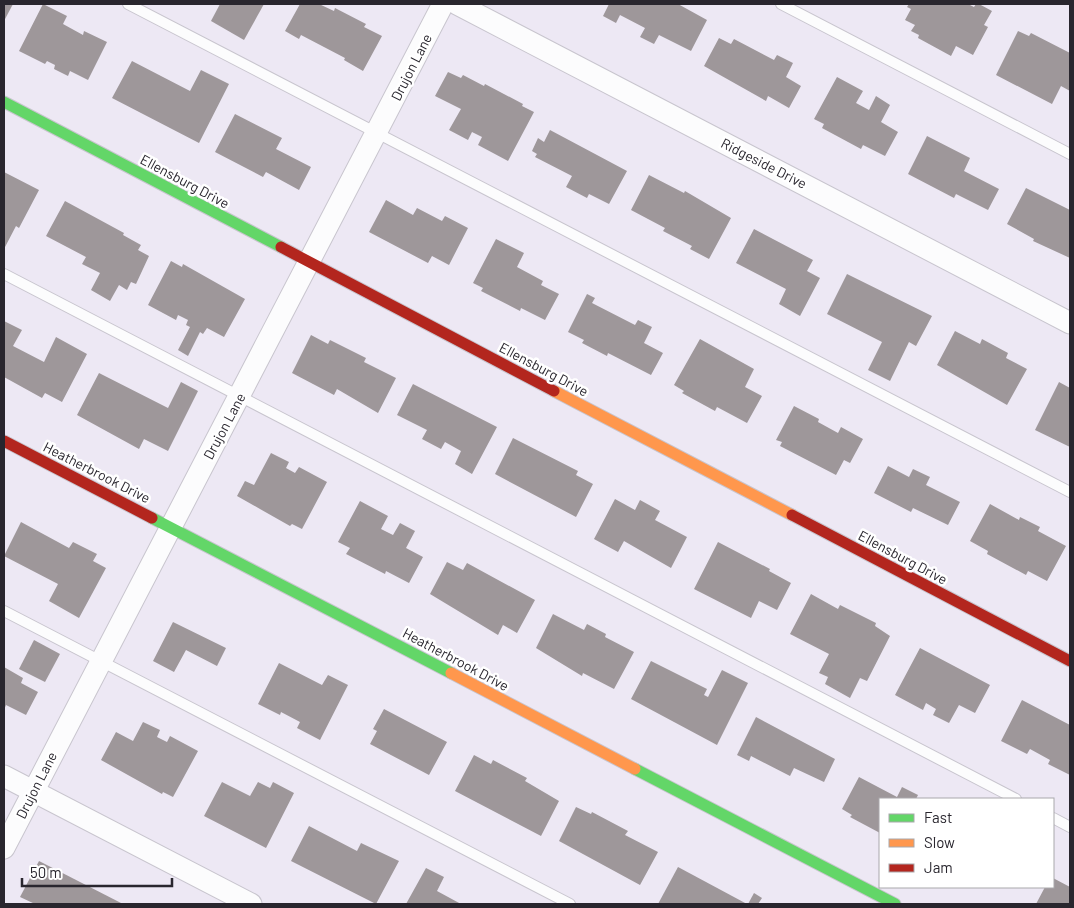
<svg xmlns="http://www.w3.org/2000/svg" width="1074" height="908" viewBox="0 0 1074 908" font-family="Barlow,sans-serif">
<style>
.building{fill:#9e979a}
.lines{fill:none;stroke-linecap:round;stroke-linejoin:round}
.lane-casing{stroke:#c8c5ce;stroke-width:12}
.street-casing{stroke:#c8c5ce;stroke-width:23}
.fast-casing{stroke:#c8c5ce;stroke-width:13}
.slow-casing{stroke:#c8c5ce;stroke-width:13}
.jam-casing{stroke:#c8c5ce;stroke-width:13}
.lane{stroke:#fcfcfd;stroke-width:10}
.street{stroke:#fcfcfd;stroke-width:21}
.fast{stroke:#63d668;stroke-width:11}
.slow{stroke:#ff974d;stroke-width:11}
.jam{stroke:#b3261e;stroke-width:11}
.labels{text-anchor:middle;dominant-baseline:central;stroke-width:5;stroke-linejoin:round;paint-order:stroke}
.street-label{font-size:14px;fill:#29262e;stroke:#fff}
</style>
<rect width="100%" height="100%" fill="#ede8f4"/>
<g class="building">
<polygon points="4,4 13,4 4,21"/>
<polygon points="43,4 67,16 63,24 83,35 84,31 107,42 88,80 70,71 68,76 54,69 55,65 47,61 45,64 19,51"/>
<polygon points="220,4 264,4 244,40 211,21"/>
<polygon points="300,4 319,4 334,11 335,8 366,24 364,27 382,36 363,71 344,60 345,58 301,35 299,39 285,31"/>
<polygon points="609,4 678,4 707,20 691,51 659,35 654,44 640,37 645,28 620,15 616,23 603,16"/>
<polygon points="909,4 968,4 974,7 976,4 979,4 992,11 984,25 988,27 973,55 956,46 951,56 918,38 919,35 911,31 915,25 905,20 911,9 907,7"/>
<polygon points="1018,31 1029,36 1031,33 1070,53 1070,91 1061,86 1052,104 996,75"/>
<polygon points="719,38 731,44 734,39 774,60 777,55 793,63 786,77 801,86 789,108 768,96 766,101 704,66"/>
<polygon points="132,61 190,91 201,70 229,84 199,143 112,98"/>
<polygon points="448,72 461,78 463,75 484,86 485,84 523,104 522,106 534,112 508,161 478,145 482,137 472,132 468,140 449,130 461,109 435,96"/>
<polygon points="837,77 863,91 856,103 869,110 876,96 890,105 881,122 898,132 885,156 863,145 861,149 822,128 824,124 814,119"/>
<polygon points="235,114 282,138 276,149 311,167 299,190 266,172 263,177 215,152"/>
<polygon points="550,130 627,171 609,204 589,194 587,198 566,187 572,176 535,157 537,154 532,151 538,138 544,142"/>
<polygon points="927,136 970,158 964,171 999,189 988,210 956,194 954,198 908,174"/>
<polygon points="4,172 39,190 19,228 16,226 4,249"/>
<polygon points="649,175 684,193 685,191 731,218 709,259 690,249 692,246 663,231 665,228 631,210"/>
<polygon points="1026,188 1070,210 1070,258 1033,241 1034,239 1007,224"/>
<polygon points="386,200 413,215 417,208 442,221 445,216 468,228 449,265 432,256 428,263 369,232"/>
<polygon points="65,201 124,233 123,235 141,245 138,250 149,256 136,284 131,282 127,290 119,285 110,301 91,290 100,273 82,264 86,257 46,236"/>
<polygon points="754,229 813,260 807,271 820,278 800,316 779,304 786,289 736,263"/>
<polygon points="496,239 524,253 517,267 543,281 541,285 559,294 545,320 521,308 520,311 481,291 483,288 473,283"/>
<polygon points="171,261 182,267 183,264 245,299 224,337 207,328 203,334 200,332 188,356 178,350 190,327 186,325 188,320 178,315 176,320 148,305"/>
<polygon points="847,274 932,316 916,346 909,342 890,381 868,370 882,342 827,314"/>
<polygon points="587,294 595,298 592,303 635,325 638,320 652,327 644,343 663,353 651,375 608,353 607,356 582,343 584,340 568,332"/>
<polygon points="4,321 22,330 13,346 44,362 56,337 87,354 62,402 45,393 42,398 4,377"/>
<polygon points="955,331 980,344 982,339 1008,353 1006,358 1027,369 1007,405 937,365"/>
<polygon points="311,335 328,344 330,340 366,358 364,362 396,378 378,413 337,389 334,395 292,373"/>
<polygon points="700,339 754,369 745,387 762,396 747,423 717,407 715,411 682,393 684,391 674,385"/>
<polygon points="99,373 168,408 181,382 198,391 168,451 144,439 139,449 77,415"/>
<polygon points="1059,382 1070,388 1070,447 1035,430"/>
<polygon points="413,384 497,427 472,474 455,464 461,451 445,442 441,449 422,439 427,430 397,415"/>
<polygon points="794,406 819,419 818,422 838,433 841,427 863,439 850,463 844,460 836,475 780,446 782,442 776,440"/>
<polygon points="513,438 578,471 576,475 593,484 576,517 495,474"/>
<polygon points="271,453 289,462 286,468 295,473 299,467 327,482 302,529 292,524 290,526 237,496 245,481 254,485"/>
<polygon points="888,466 909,477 913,469 930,477 926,485 960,502 948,525 913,508 911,512 874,493"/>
<polygon points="615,499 635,510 640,500 660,511 655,520 687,537 671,568 624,541 618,552 594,539"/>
<polygon points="360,501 388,516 381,529 393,535 400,523 415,531 406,548 423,557 409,583 386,571 385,574 346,554 350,548 338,542"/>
<polygon points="990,504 1019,520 1020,517 1040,527 1038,531 1066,546 1047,581 1028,571 1026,575 987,554 988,551 970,541"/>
<polygon points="21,522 69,548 73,542 97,554 93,561 106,568 79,618 49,601 58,584 4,556"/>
<polygon points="718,542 770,569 769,571 791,583 777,610 759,601 751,618 694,589"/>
<polygon points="447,562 463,570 467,563 535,600 517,633 503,625 498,635 430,594"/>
<polygon points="811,594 838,609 840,605 876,623 875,626 890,636 867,681 860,678 850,698 825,684 828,677 819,673 829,654 790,634"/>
<polygon points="553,614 584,630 587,624 606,634 605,637 634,652 614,689 583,673 582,676 536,648"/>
<polygon points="173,622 226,648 217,666 186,650 174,672 153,661"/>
<polygon points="34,640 60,654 45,682 19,669"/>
<polygon points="920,648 990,685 975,713 959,705 949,723 933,715 936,709 926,703 923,710 895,695"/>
<polygon points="651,661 707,689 704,695 708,697 722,670 748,683 717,745 631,699"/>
<polygon points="279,663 322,685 328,675 348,685 320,740 297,728 300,722 281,712 280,715 258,704"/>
<polygon points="4,667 23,678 21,683 38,692 26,715 6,705 4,710"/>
<polygon points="1022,700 1070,725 1070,775 1048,764 1050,760 1030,749 1027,754 1001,741"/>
<polygon points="384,709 447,742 429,775 370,744 377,731 373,729"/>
<polygon points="756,717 835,759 824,782 794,768 790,776 751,756 749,761 737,755"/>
<polygon points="143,722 160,730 157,737 167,742 170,736 198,751 173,797 163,792 162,794 101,760 116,732 133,741"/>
<polygon points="474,755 491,764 493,760 527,778 525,781 559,801 541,836 455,791"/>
<polygon points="859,777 897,797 902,787 918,795 916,799 880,799 880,833 850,817 852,815 842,809"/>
<polygon points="222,782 250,796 258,782 270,788 273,782 294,793 266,848 204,816"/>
<polygon points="576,807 591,814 592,812 628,831 625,835 658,852 640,885 559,841"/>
<polygon points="309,826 357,851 361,843 399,861 376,904 291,861"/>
<polygon points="39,861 123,904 35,904 20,897"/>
<polygon points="678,867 747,904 658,904"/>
<polygon points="426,868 444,877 437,891 461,904 406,904"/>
<polygon points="1053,878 1070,887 1070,904 1036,904 1045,887 1053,887"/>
<polygon points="754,893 762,898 758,904 748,904"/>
</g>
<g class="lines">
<defs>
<g id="lane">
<polyline points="128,4 1070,492"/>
<polyline points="781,4 1070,154"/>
<polyline points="4,274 1016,799"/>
<polyline points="4,611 570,904"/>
<polyline points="1053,818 1070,827"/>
</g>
<g id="street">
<polyline points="457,4 1070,323"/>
<polyline points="4,776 251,904"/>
<polyline points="4,848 443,4"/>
</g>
<g id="fast">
<polyline points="4,102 281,247"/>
<polyline points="152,518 451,673"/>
<polyline points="635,769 895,904"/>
</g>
<g id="slow">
<polyline points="554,391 792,515"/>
<polyline points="451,673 635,769"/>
</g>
<g id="jam">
<polyline points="281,247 554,391"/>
<polyline points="4,441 152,518"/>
<polyline points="792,515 1070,661"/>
</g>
</defs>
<use href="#lane" class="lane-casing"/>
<use href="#street" class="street-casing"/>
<use href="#fast" class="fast-casing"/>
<use href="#slow" class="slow-casing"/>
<use href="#jam" class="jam-casing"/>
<use href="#lane" class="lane"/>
<use href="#street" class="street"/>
<use href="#fast" class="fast"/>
<use href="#slow" class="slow"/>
<use href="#jam" class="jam"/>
</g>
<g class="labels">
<g class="street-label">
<text transform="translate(411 67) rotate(-63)">Drujon Lane</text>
<text transform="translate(764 163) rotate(27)">Ridgeside Drive</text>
<text transform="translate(185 181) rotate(28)">Ellensburg Drive</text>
<text transform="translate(544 369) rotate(28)">Ellensburg Drive</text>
<text transform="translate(224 426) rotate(-62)">Drujon Lane</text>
<text transform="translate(97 472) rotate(27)">Heatherbrook Drive</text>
<text transform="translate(903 557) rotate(28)">Ellensburg Drive</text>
<text transform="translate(456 659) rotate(28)">Heatherbrook Drive</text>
<text transform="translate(36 785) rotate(-63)">Drujon Lane</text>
</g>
</g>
<rect width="1074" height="908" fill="none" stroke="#29262e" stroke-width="10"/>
<rect x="879" y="798" width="175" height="90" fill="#ffffff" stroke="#a9a8ab"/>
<rect x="889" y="814" width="25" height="8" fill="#63d668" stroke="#a9a8ab"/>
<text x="924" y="823" font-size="15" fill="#29262e">Fast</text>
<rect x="889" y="839" width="25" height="8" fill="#ff974d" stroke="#a9a8ab"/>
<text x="924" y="848" font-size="15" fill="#29262e">Slow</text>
<rect x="889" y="864" width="25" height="8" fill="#b3261e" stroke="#a9a8ab"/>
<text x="924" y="873" font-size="15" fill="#29262e">Jam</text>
<path d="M22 878v8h150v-8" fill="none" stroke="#29262e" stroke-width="2.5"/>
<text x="30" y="878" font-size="15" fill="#29262e" stroke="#ffffff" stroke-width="4" paint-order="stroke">50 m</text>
</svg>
